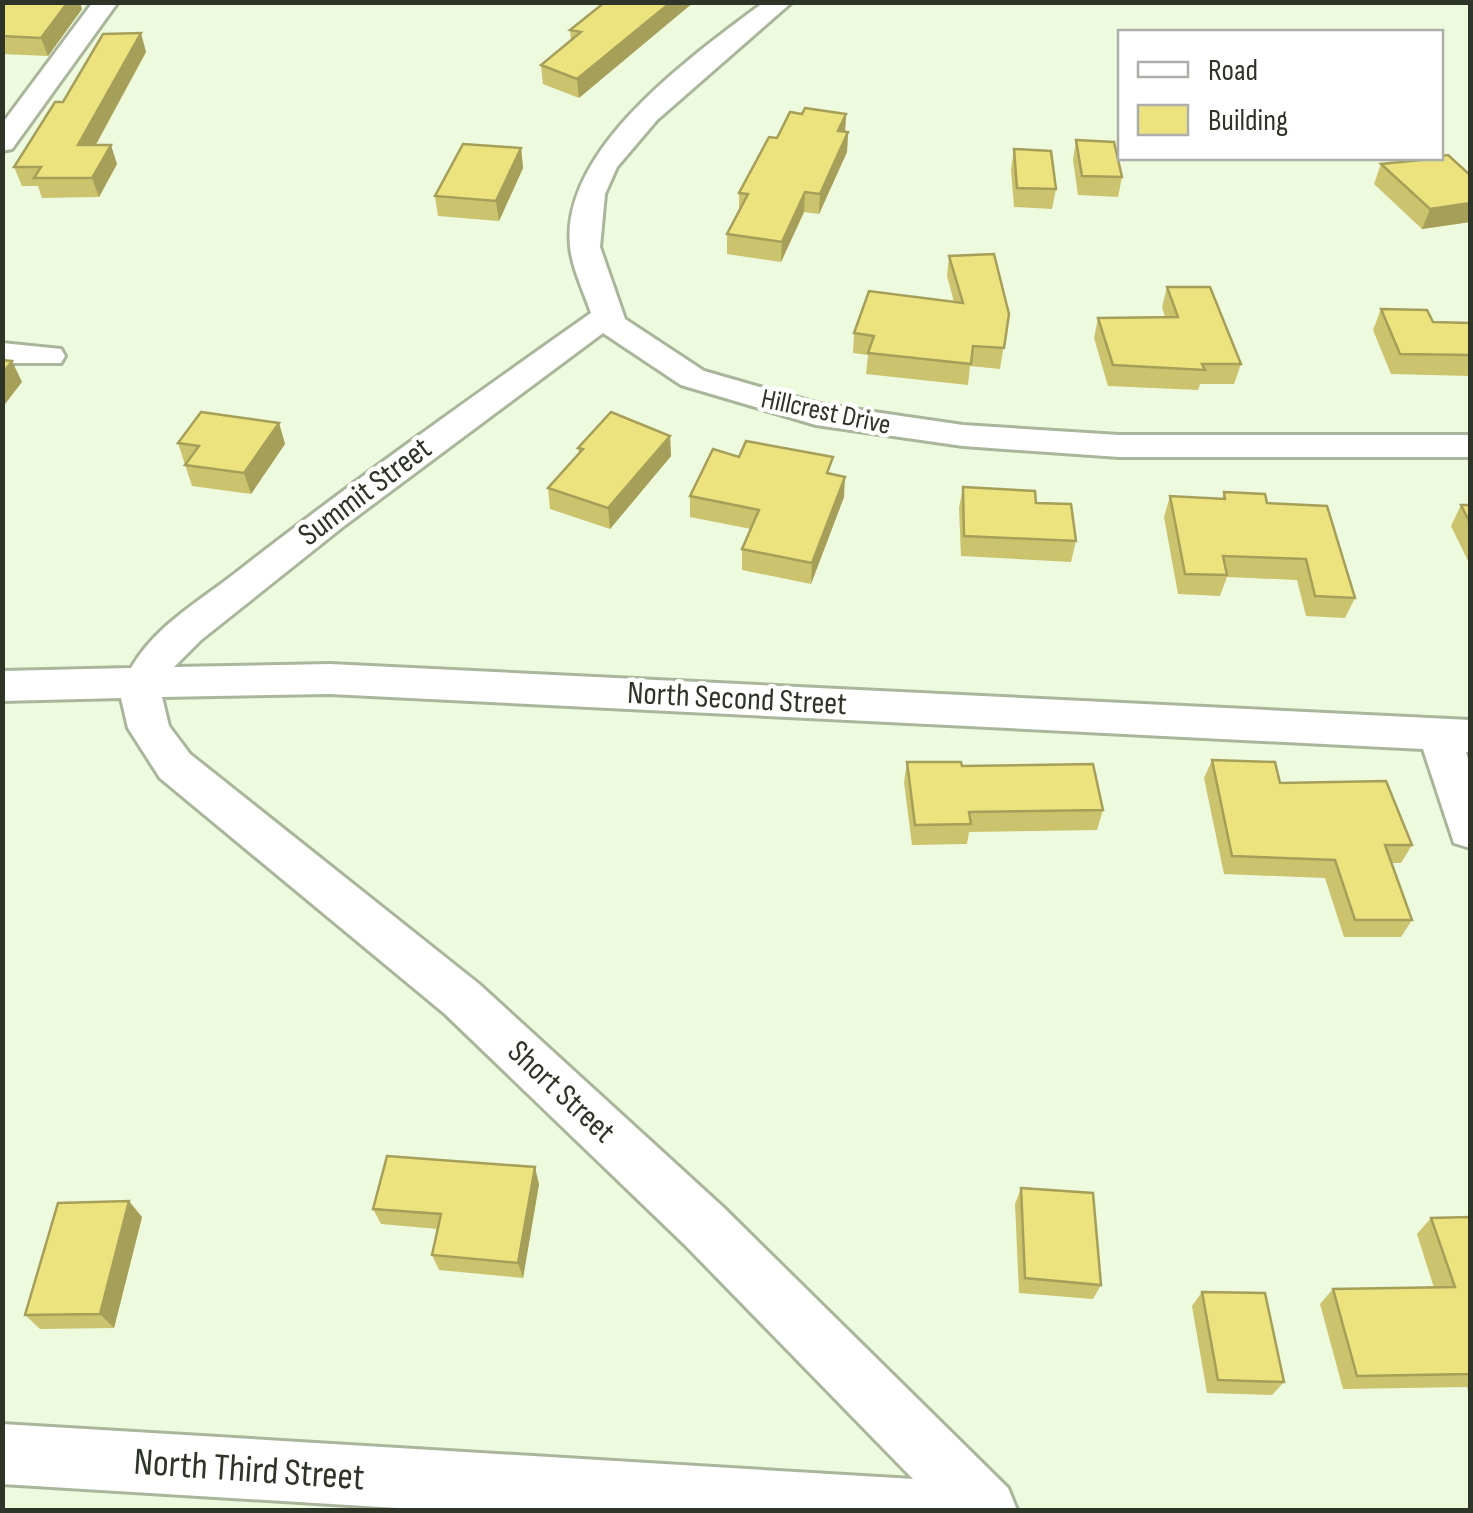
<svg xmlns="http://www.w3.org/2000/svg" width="1473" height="1513" viewBox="0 0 1473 1513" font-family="'Sofia Sans Condensed',sans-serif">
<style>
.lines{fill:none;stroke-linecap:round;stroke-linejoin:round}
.minor-casing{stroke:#aab69b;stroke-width:6}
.minor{fill:#fff;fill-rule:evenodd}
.wall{fill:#cbc36d}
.shaded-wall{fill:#a59f59}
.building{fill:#ece37f;stroke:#a59f59;stroke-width:2.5}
.labels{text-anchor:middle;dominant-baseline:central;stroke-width:9;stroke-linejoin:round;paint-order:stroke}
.far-street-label{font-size:28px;fill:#2f3429;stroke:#fff}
.street-label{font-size:32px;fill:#2f3429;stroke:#fff}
.near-street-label{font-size:38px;fill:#2f3429;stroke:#fff}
</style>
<rect width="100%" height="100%" fill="#edfadd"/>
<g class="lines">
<defs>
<g id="minor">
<polygon points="93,2 118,2 12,149 2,151 2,124"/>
<path d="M764,2H792L657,120L617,167L605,194L600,247L625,319L704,371L819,404L963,425L1119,435H1470V457H1119L963,446L816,425L681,385L603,333L344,526L201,640L174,667L330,664L1470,720V752H1466L1470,765V848L1454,843L1423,749L330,694L162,697L169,726L190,754L479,984L723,1207L1008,1488L1017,1510H430L2,1484V1424L913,1479L685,1245L445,1014L160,778L128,728L121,698L2,701V671L131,668C156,625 200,601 238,571C353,481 472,397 591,313C584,292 572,268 570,246C561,147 694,55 764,2Z"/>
<polygon points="2,343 61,349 65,356 61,363 2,363"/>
</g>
</defs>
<use href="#minor" class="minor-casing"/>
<use href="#minor" class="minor"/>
</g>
<g class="wall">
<polygon points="2,2 82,9 48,56 2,54"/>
<polygon points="605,2 579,98 543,84 541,65 571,40 570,30"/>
<polygon points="146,52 96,145 117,164 99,197 42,198 38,186 22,186 14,167 63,102"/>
<polygon points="802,114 846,114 845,132 848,132 847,152 819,214 804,212 781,262 727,254 727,234 739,211 739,193 777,138"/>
<polygon points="1076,140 1122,177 1118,197 1078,195 1073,160"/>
<polygon points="521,148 523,168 499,221 438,216 435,196"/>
<polygon points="1014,149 1056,189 1052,209 1014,207 1011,169"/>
<polygon points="1381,164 1470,175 1470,222 1422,229 1374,184"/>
<polygon points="949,256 1009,314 1000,369 970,366 968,385 866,374 868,355 853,353 854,333 954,302 947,276"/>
<polygon points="1167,287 1241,364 1234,384 1200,384 1198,390 1108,386 1094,338 1098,318 1165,317 1162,307"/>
<polygon points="1381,309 1433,322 1470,323 1470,376 1391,374 1373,330"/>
<polygon points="279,423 285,444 251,494 192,486 178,443"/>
<polygon points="670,436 671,456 610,529 550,509 548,488 579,454 578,448"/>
<polygon points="739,457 832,474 844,497 811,584 742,570 742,549 751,529 690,517 690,496"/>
<polygon points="963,487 1036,503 1076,541 1071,562 961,556 959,508"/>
<polygon points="1224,492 1267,503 1355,598 1345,618 1306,616 1297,580 1227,577 1220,596 1178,594 1164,517 1170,496 1222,499"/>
<polygon points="1461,505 1470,505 1470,565 1451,526"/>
<polygon points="1212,760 1280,783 1412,845 1401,863 1391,863 1412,920 1401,937 1344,937 1325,878 1224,874 1204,778"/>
<polygon points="907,762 962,766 1103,810 1097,830 969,832 967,844 912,845 904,782"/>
<polygon points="539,1184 523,1278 439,1270 432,1255 438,1229 381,1224 373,1209"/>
<polygon points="1021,1188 1101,1285 1093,1299 1019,1293 1015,1204"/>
<polygon points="142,1217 114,1328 40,1329 25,1315"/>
<polygon points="1470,1217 1470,1398 1467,1387 1343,1389 1320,1304 1333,1289 1434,1288 1417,1234 1431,1218"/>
<polygon points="1202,1292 1284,1382 1272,1395 1207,1393 1192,1306"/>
</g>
<g class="shaded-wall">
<polygon points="61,2 80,2 82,9 48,56 41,38"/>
<polygon points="671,2 694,2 579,98 577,79"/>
<polygon points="141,33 146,52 85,164 78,145"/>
<polygon points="846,114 845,133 838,131"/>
<polygon points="848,132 847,152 819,214 820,194"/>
<polygon points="111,145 117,164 99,197 92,178"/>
<polygon points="521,148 523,168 499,221 496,201"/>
<polygon points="805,192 804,212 781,262 782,242"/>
<polygon points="1470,199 1470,222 1422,229 1430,209"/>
<polygon points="12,361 22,382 2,408 2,374"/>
<polygon points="279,423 285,444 251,494 244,473"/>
<polygon points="670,436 671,456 610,529 608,508"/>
<polygon points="845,477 844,497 811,584 812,563"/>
<polygon points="535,1167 539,1184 523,1278 518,1263"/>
<polygon points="129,1201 142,1217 114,1328 100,1314"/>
</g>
<g class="building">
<polygon points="2,2 68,2 41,38 2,36"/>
<polygon points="605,2 671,2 577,79 541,65 581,32 570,30"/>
<polygon points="141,33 78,145 111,145 92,178 34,178 41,167 14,167 55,102 63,102 103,34"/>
<polygon points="805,108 846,114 838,131 848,132 820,194 805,192 782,242 727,234 748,194 739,193 769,137 777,138 790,112 802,114"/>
<polygon points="1076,140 1114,142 1122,177 1082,176"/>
<polygon points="463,144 521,148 496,201 435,196"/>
<polygon points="1014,149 1051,151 1056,189 1017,188"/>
<polygon points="1448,155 1470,175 1470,203 1430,209 1381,164 1440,158 1440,156"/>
<polygon points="994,254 1009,314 1004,348 973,346 971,364 868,353 874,336 854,333 869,291 963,303 949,256"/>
<polygon points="1167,287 1210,287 1241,364 1202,364 1205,370 1113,365 1098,318 1178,317"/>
<polygon points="1381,309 1427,310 1433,322 1470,323 1470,355 1400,354"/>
<polygon points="2,360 12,361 2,374"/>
<polygon points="201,412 279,423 244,473 185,465 199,446 178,443"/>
<polygon points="611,412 670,436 608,508 548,488 583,449 578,448"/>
<polygon points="746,441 833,457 827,473 845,477 812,563 742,549 759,510 690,496 713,449 739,457"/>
<polygon points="963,487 1035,491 1036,503 1071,504 1076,541 964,536"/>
<polygon points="1224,492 1265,494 1267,503 1327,506 1355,598 1315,596 1306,559 1223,556 1227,575 1185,574 1170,496 1225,499"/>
<polygon points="1461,505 1470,505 1470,523"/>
<polygon points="1212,760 1275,762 1280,783 1386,781 1412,845 1385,845 1412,920 1355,920 1335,860 1232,856"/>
<polygon points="907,762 961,762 962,766 1093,764 1103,810 969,812 971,824 915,825"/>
<polygon points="387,1156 535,1167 518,1263 432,1255 441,1214 373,1209"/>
<polygon points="1021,1188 1093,1193 1101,1285 1025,1278"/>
<polygon points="129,1201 100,1314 25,1315 58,1203"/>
<polygon points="1470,1217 1470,1374 1357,1376 1333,1289 1455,1287 1431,1218"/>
<polygon points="1202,1292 1265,1293 1284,1382 1218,1380"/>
</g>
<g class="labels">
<g class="far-street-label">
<text transform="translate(826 412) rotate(12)">Hillcrest Drive</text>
</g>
<g class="street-label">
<text transform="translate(365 492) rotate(-37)">Summit Street</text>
<text transform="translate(737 699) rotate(3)">North Second Street</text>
<text transform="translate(561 1092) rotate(43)">Short Street</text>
</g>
<g class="near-street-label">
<text transform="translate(249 1470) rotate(4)">North Third Street</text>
</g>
</g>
<rect width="1473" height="1513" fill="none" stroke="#2f3429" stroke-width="10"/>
<rect x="1118" y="30" width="325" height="130" fill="#ffffff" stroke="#acaea9" stroke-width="2.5"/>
<rect x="1138" y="62" width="50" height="15" fill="#ffffff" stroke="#acaea9" stroke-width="2.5"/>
<text x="1208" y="80" font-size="30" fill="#2f3429">Road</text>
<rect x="1138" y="105" width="50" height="30" fill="#ece37f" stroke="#acaea9" stroke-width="2.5"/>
<text x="1208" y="130" font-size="30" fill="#2f3429">Building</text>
</svg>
